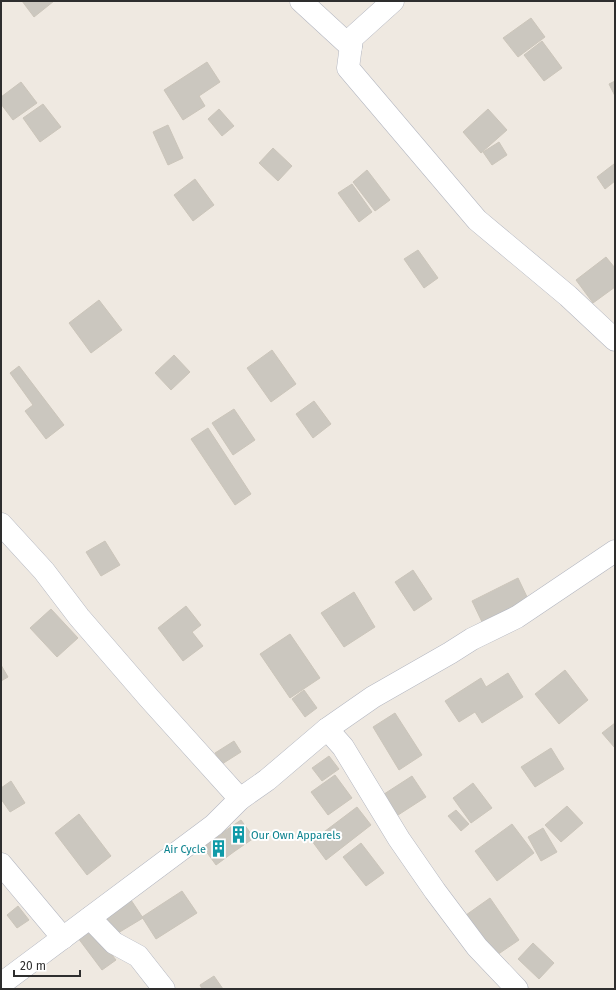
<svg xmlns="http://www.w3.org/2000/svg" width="616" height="990" viewBox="0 0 616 990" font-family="'Fira Sans',sans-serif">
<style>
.building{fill:#cbc7bf;stroke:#cbc5ba}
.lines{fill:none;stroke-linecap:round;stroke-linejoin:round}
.minor-casing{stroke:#b4b7c1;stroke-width:23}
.minor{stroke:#fff;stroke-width:22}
.labels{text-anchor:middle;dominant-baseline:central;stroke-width:4;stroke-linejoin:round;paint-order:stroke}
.culture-label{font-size:11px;fill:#0d838f;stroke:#fff;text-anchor:start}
</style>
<rect width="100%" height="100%" fill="#efe9e1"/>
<g class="building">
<polygon points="22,1 54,1 34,17"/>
<polygon points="531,18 545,37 518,57 503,38"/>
<polygon points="542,41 562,68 544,81 524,55"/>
<polygon points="207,62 220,82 199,96 205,106 183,120 164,90"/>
<polygon points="615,81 615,96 609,84"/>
<polygon points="21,82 37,103 13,120 1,104 1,97"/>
<polygon points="43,104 61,127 40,142 23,118"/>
<polygon points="219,109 234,126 222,136 208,119"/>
<polygon points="488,109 507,130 481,153 463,132"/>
<polygon points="168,125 183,158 168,165 153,132"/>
<polygon points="499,142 507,155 492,165 483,152"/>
<polygon points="273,148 292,166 278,181 259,163"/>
<polygon points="614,164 615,181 605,189 597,177"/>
<polygon points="367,170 390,200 375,211 353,182"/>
<polygon points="195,179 214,205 193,221 174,195"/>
<polygon points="352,184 372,212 359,222 338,193"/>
<polygon points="418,250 438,278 424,288 404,259"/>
<polygon points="606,257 615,268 615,287 593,303 576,280"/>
<polygon points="99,300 122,330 91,353 69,323"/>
<polygon points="272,350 296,384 271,402 247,368"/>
<polygon points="174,355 190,372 171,390 155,373"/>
<polygon points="19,366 64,425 46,439 25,411 33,405 10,373"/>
<polygon points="314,401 331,424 313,438 296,414"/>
<polygon points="234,409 255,440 233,455 212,423"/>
<polygon points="208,428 251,494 235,505 191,439"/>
<polygon points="105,541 120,565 101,576 86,552"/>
<polygon points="413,570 432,599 414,611 395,582"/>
<polygon points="518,578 529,601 483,624 472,601"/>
<polygon points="354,592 375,627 344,647 321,613"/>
<polygon points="186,606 201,625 192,632 203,646 183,661 158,628"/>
<polygon points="51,609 78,638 57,657 30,628"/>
<polygon points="290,634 320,678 290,698 260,654"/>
<polygon points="1,665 8,677 1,681"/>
<polygon points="565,670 588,700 559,724 535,694"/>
<polygon points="508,673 523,697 482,723 475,712 459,722 445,701 481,678 486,687"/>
<polygon points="304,690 317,708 305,717 292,699"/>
<polygon points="395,713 422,755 399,770 373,727"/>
<polygon points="615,723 615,748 602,733"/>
<polygon points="234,741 241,752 222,764 215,753"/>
<polygon points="551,748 564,769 535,787 521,767"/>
<polygon points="329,756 339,769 322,781 312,768"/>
<polygon points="335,775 352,798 328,815 311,792"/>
<polygon points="412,776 426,797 395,817 381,796"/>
<polygon points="11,781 25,803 10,812 1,799 1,788"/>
<polygon points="473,783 492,808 471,823 453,798"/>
<polygon points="567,806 583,823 561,842 545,825"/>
<polygon points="357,807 371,825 326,860 312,841"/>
<polygon points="456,810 469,824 461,831 448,816"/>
<polygon points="79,814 111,856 87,875 55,833"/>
<polygon points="241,820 254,838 235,851 222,833"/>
<polygon points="512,824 534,853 497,881 475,851"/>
<polygon points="543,828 557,852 541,861 528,837"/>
<polygon points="222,834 235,851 216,865 203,847"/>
<polygon points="361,843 384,873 366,886 343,857"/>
<polygon points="182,891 197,913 156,939 142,917"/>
<polygon points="490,898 519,940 494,957 466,915"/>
<polygon points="131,900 143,918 113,936 102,919"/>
<polygon points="18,906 29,920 17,928 7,915"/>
<polygon points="91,928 116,960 102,970 78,938"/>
<polygon points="533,943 554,963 539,979 518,959"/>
<polygon points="214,976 223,989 202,989 200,985"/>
</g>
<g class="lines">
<defs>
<g id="minor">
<polyline points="301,1 351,47"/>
<polyline points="393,1 352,38 348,68 477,220 568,296 615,340"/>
<polyline points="1,524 44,571 79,617 149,698 240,799"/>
<polyline points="327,729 343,747 399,839 435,891 477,947 517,989"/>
<polyline points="1,864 63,938"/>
<polyline points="90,918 114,943 138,956 164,989"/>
<polyline points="1,984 214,825 240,799 267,780 327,729 373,697 450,653 472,639 517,617 615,551"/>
</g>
</defs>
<use href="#minor" class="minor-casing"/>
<use href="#minor" class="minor"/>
</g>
<defs>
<symbol id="building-bare" viewBox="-9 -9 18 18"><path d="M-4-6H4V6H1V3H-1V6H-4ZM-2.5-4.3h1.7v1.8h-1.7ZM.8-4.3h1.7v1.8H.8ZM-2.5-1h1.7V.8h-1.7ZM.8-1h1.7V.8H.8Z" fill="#0f9aa8" stroke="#fff" stroke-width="2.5" paint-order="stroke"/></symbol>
</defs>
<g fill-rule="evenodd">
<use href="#building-bare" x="226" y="822" width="25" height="25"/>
<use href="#building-bare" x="206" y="836" width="25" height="25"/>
</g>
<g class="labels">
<g class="culture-label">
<text x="251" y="835">Our Own Apparels</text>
<text x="206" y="849" text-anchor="end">Air Cycle</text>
</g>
</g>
<rect width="616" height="990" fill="none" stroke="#2e2e2e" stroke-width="4"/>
<path d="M14 970v6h66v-6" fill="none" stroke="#2e2e2e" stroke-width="2"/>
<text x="20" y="970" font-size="12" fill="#2e2e2e" stroke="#ffffff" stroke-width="3" paint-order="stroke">20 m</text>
</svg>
